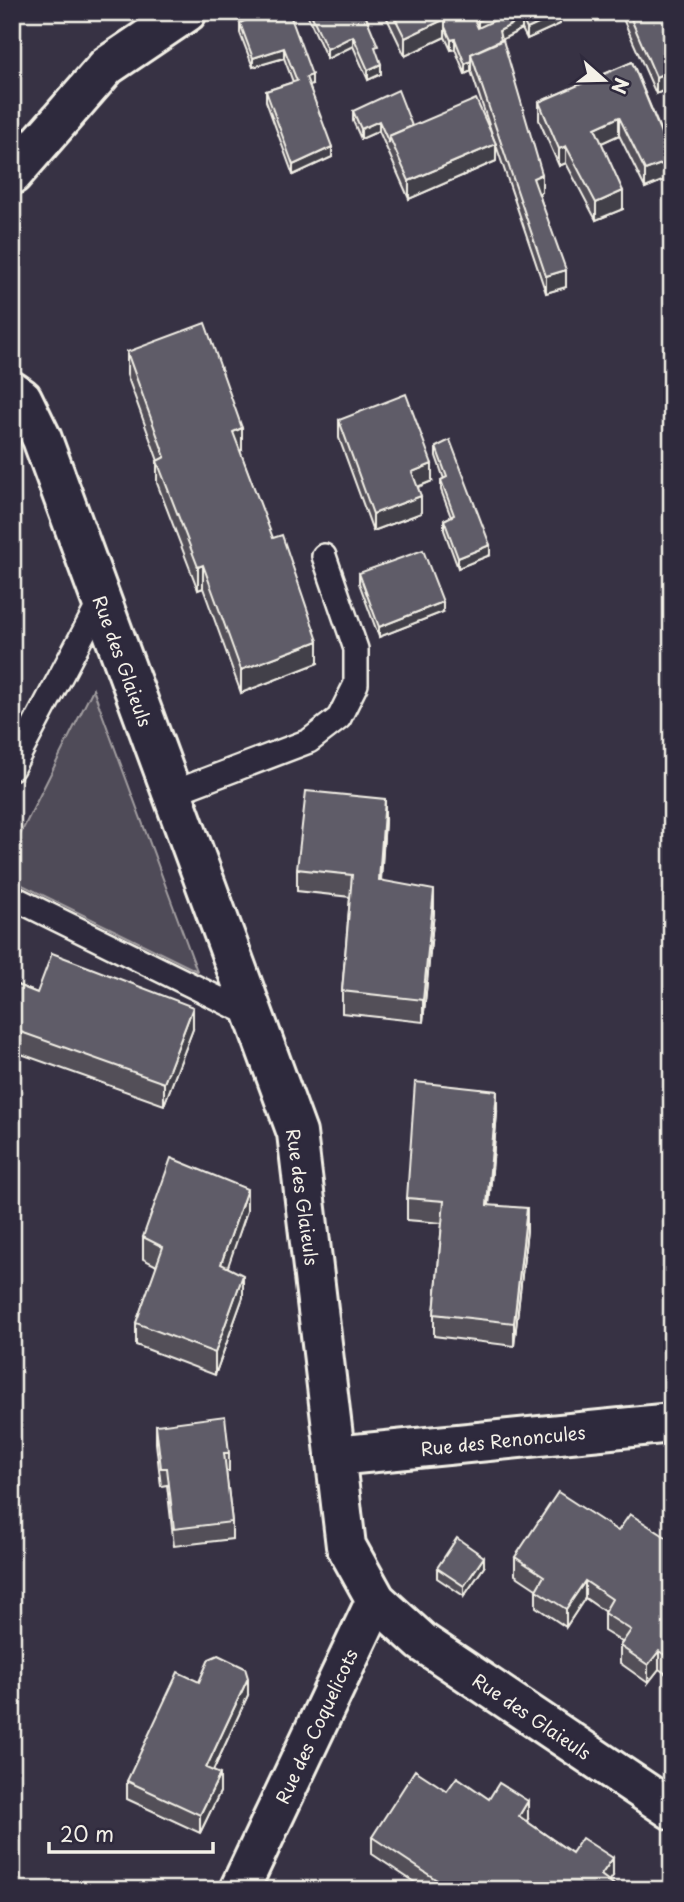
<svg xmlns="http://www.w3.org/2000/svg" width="684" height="1902" viewBox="0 0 684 1902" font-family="'Playpen Sans',sans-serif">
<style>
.green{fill:#504b59;stroke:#a29ea0;stroke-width:2}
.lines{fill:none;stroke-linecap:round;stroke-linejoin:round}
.service-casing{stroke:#f4f1e8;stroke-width:28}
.minor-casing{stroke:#f4f1e8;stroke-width:44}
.service{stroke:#2f2a3d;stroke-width:23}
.minor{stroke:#2f2a3d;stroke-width:38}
.wall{fill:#524f59;stroke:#f4f1e8;stroke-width:2}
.shaded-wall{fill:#424048;stroke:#f4f1e8;stroke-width:2}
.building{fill:#5f5c67;stroke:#f4f1e8;stroke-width:2}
.labels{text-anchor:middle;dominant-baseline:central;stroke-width:5;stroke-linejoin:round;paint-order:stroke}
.street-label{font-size:18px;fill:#f4f1e8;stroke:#2f2a3d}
</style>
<rect width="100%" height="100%" fill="#373244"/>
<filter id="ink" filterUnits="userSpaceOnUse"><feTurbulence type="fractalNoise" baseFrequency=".0143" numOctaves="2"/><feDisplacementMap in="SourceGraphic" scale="14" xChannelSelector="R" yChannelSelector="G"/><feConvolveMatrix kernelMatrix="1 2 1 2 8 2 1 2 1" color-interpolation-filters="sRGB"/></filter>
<g filter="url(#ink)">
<polygon class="green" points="93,689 197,971 12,880 12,851"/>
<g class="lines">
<defs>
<g id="service">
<polyline points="12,768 101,600"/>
<polyline points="172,793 309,741 339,718 356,684 356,649 324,556"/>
<polyline points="12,897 254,1016"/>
</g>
<g id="minor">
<polyline points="12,175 107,66 187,12"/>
<polyline points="12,391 22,398 42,439 297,1133 346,1546 376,1600 422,1642 672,1810"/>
<polyline points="335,1456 672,1423"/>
<polyline points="239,1890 376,1600"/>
</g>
</defs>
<use href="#service" class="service-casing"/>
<use href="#minor" class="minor-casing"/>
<use href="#service" class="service"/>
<use href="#minor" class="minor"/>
</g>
<g class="wall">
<polygon points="263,12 312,85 309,86 332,157 293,175 266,101 266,91 293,82 284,58 253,67 240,33 240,23"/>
<polygon points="306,12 364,12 381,74 368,80 353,46 327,59"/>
<polygon points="384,12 559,12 560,24 527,39 522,29 501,40 542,192 539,193 566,287 546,293 496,145 496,161 409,199 379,131 361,139 353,121 353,111 412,126 494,140 471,71 465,74 455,49 451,50 445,37 405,56"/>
<polygon points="620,12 666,12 672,24 672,87 656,94"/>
<polygon points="632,62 672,158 672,177 645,188 619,135 601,143 623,209 596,220 566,163 559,166 539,120 539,102"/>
<polygon points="127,352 242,450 240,451 318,663 241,693 203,588 198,590 157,483 157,461 158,461 127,375"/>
<polygon points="339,420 432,481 418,487 421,513 373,531 339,438"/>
<polygon points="436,447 490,555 458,568 444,530 444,520 451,517 441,490 441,480 444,479 436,456"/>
<polygon points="359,573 443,612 379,637 359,583"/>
<polygon points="385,821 381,881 434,912 423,1022 342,1013 342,991 350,897 297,891 297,869"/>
<polygon points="12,983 37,993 193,1029 164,1105 21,1054"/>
<polygon points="497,1113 489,1205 527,1230 514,1346 434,1336 434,1314 442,1223 407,1220 407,1198"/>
<polygon points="247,1211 227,1267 243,1297 215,1375 136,1345 136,1323 157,1266 143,1259 143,1237"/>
<polygon points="156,1425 229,1453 229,1471 226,1471 232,1522 232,1539 174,1546 167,1485 161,1486 156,1443"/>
<polygon points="618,1531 672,1541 672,1678 659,1669 648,1683 620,1663 620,1646 622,1642 604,1631 604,1613 605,1612 585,1598 566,1627 536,1607 536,1589 515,1575 515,1557"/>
<polygon points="484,1567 464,1596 437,1578 437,1568"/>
<polygon points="199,1682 248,1695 213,1771 220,1792 200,1833 127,1799 127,1781"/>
<polygon points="447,1791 489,1799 528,1819 526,1821 572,1853 613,1876 609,1881 621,1890 426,1890 372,1854 372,1837"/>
</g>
<g class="shaded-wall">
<polygon points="495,12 495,30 478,38 478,21"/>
<polygon points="560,14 560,24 527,39 527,29"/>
<polygon points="445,19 445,37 405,56 405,38"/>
<polygon points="522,19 522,29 499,41 499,31"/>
<polygon points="353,36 353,46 327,59 327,49"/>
<polygon points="455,39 455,49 451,50 451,40"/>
<polygon points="284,48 284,58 253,67 253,58"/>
<polygon points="471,61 471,71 465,74 465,64"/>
<polygon points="381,64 381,74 368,80 368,70"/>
<polygon points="672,70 672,87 656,94 656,77"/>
<polygon points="312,75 312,85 306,87 306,77"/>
<polygon points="619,117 619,135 595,146 595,128"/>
<polygon points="379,121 379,131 361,139 361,129"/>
<polygon points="496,144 496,161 409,199 409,181"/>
<polygon points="566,146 566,163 559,166 559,149"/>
<polygon points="332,147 332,157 293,175 293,165"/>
<polygon points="672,160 672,177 645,188 645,170"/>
<polygon points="542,174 542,192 533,196 533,178"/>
<polygon points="623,191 623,209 596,220 596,203"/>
<polygon points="566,270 566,287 546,293 546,276"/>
<polygon points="242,428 242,450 233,454 233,432"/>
<polygon points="432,464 432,481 412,489 412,472"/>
<polygon points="421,496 421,513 373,531 373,514"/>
<polygon points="490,545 490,555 458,568 458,558"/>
<polygon points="203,565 203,588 198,590 198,567"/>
<polygon points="443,602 443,612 379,637 379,627"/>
<polygon points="318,641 318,663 241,693 241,670"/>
<polygon points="385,799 385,821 379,903 379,880"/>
<polygon points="434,890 434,912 423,1022 423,1000"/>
<polygon points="193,1007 193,1029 164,1105 164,1083"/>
<polygon points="21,1032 21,1054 12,1077 12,1055"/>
<polygon points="497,1091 497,1113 487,1227 487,1205"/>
<polygon points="247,1189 247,1211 221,1287 221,1264"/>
<polygon points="527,1208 527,1230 514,1346 514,1323"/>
<polygon points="243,1275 243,1297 215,1375 215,1353"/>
<polygon points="484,1557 484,1567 464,1596 464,1586"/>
<polygon points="585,1581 585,1598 566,1627 566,1609"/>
<polygon points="659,1651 659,1669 648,1683 648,1665"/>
<polygon points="248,1678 248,1695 206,1786 206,1768"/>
<polygon points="220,1774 220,1792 200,1833 200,1815"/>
<polygon points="528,1801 528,1819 519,1834 519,1816"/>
<polygon points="613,1858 613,1876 603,1890 601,1875"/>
</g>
<g class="building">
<polygon points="263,12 289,12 312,75 306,77 332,147 293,165 266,91 297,81 284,48 253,58 240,23"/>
<polygon points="310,12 364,12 378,46 375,47 381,64 368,70 353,36 327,49"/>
<polygon points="392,12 442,12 445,19 405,38"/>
<polygon points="442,12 471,12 478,28 495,20 495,12 559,12 560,14 527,29 522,19 499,31 501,40 471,54 471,61 465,64 455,39 451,40 445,27 445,19"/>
<polygon points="474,12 495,12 478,21"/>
<polygon points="628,12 666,12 672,24 672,70 656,77"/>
<polygon points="503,40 542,174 533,178 566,270 546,276 471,54"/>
<polygon points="632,62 672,160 645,170 619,117 595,128 623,191 596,203 566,146 559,149 539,102"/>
<polygon points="398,90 412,126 389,136 389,143 379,121 361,129 353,111"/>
<polygon points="476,99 496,144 409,181 389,136"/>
<polygon points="205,323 242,428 233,432 273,538 282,535 318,641 241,670 203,565 198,567 157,461 165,457 127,352"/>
<polygon points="406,394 432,464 412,472 421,496 373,514 339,420"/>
<polygon points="450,440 490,545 458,558 444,520 454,515 441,480 447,477 436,447"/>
<polygon points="423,550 443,602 379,627 359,573"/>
<polygon points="306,791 385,799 379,880 434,890 423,1000 342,991 352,875 297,869"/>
<polygon points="52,953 193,1007 164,1083 21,1032 12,1055 12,983 37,993"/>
<polygon points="415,1082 497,1091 487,1205 527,1208 514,1323 434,1314 444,1201 407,1198"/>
<polygon points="171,1158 247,1189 221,1264 243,1275 215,1353 136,1323 163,1247 143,1237"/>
<polygon points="225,1416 229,1453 224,1453 232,1522 174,1529 167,1468 161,1468 156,1425"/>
<polygon points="558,1492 618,1531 630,1514 672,1541 672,1660 659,1651 648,1665 620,1646 631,1630 604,1613 612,1599 585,1581 566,1609 536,1590 544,1576 515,1557"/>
<polygon points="457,1538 484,1557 464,1586 437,1568"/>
<polygon points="218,1655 245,1668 248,1678 206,1768 220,1774 200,1815 127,1781 178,1672 199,1682 209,1659"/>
<polygon points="415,1770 447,1791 457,1777 489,1799 499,1783 528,1801 519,1816 572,1853 582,1838 613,1858 601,1875 621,1890 452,1890 372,1837"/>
</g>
</g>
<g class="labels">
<g class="street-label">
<text transform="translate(123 661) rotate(70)">Rue des Glaieuls</text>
<text transform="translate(303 1197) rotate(82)">Rue des Glaieuls</text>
<text transform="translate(503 1440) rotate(-6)">Rue des Renoncules</text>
<text transform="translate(532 1716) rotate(34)">Rue des Glaieuls</text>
<text transform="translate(316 1726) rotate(-65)">Rue des Coquelicots</text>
</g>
</g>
<rect width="684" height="1902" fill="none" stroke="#2f2a3d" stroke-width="42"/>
<rect x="21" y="21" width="642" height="1860" fill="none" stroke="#f4f1e8" stroke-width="2.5" filter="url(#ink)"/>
<g transform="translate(604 80) rotate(110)" stroke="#2f2a3d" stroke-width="5" paint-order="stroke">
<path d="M0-5L12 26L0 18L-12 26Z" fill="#f4f1e8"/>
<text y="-10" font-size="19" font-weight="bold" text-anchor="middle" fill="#f4f1e8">N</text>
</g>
<path d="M49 1842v10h164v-10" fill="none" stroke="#f4f1e8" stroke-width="3.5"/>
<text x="60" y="1842" font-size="21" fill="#f4f1e8" stroke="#2f2a3d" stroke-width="5" paint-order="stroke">20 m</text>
</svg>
